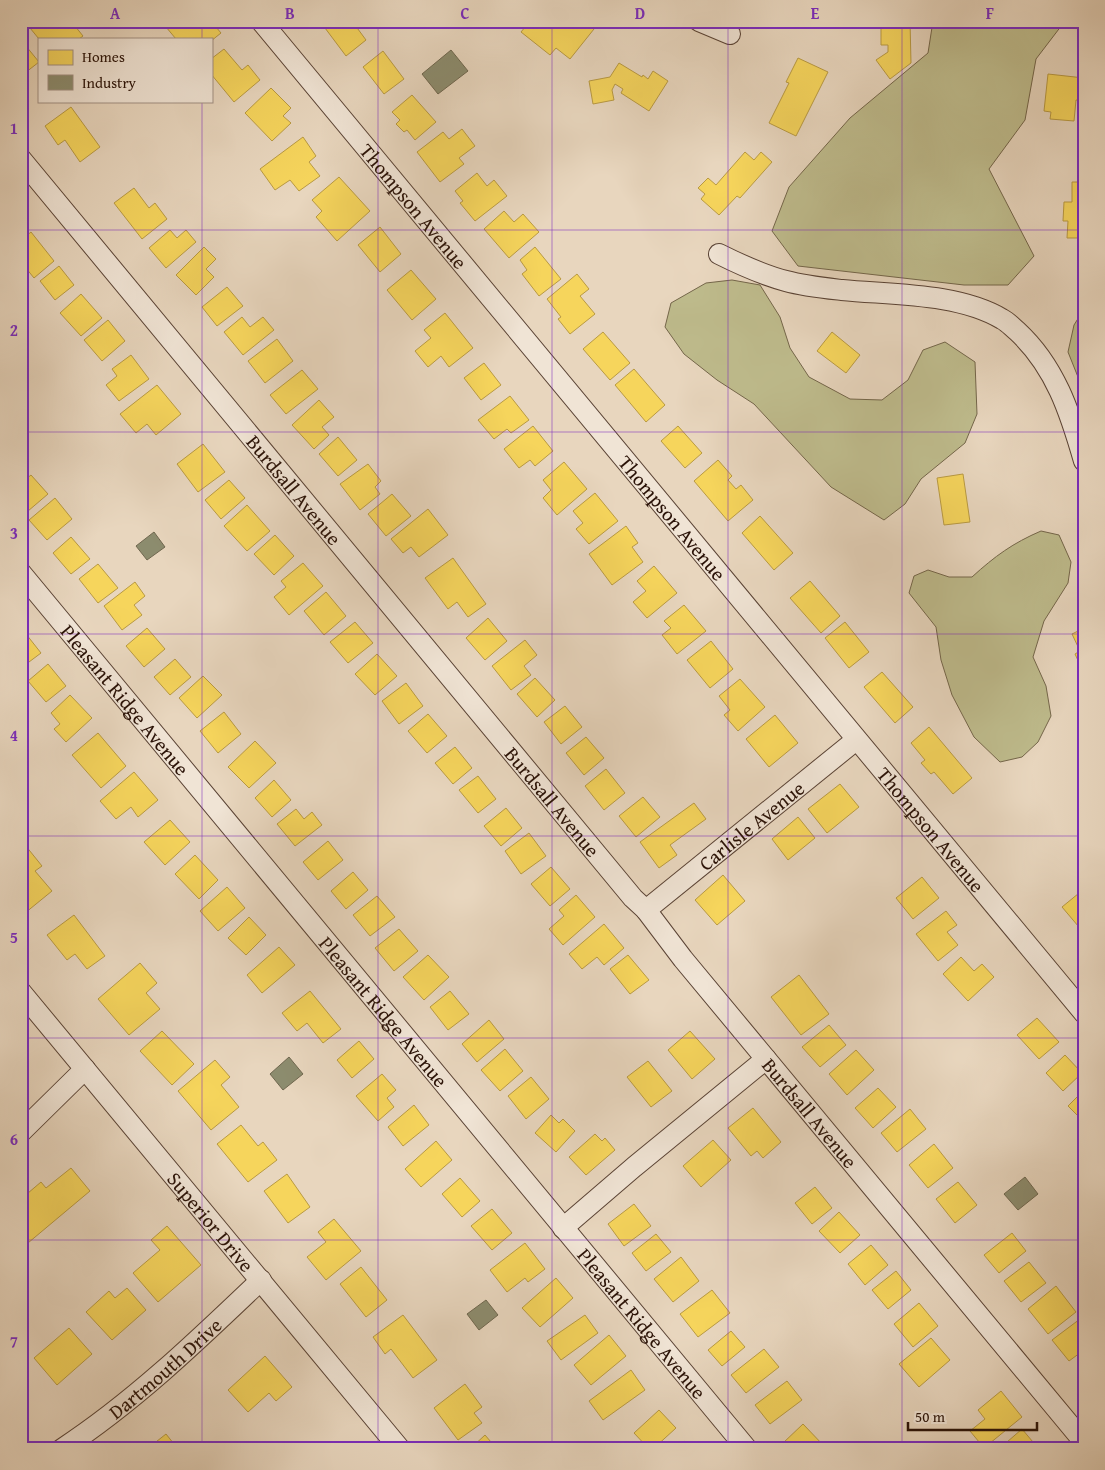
<svg xmlns="http://www.w3.org/2000/svg" width="1105" height="1470" viewBox="0 0 1105 1470" font-family="'Gentium Book Plus',serif">
<style>
.green{fill:#bebb8c;stroke:#74664a}
.homes{fill:#f6d55c;stroke:#b99a42}
.industry{fill:#8c8c6e;stroke:#6f674f}
.lines{fill:none;stroke-linecap:round;stroke-linejoin:round}
.minor-casing{stroke:#5a4335;stroke-width:22}
.minor{stroke:#f0e4d5;stroke-width:20}
.grid{fill:none;stroke:#7b2cbf;stroke-width:1;stroke-opacity:0.55}
.labels{text-anchor:middle;dominant-baseline:central;stroke-width:5;stroke-linejoin:round;paint-order:stroke}
.street-label{font-size:20px;fill:#2a1207;stroke:#f0e4d5}
.neatline{fill:none;stroke:#7b2cbf;stroke-width:2}
.grid-label{font-size:16px;text-anchor:middle;font-weight:bold;fill:#7b2cbf}
</style>
<rect width="100%" height="100%" fill="#e8d6be"/>
<filter id="stains"><feTurbulence type="fractalNoise" baseFrequency=".004" numOctaves="4"/><feColorMatrix values="0 0 0 0 .2 0 0 0 0 .09 0 0 0 0 .02 0 0 0 .5 -.17"/></filter>
<radialGradient id="worn" r=".72"><stop offset=".6" stop-color="#630" stop-opacity="0"/><stop offset="1" stop-color="#630" stop-opacity=".3"/></radialGradient>
<g class="green">
<polygon points="933,21 1065,21 1036,59 1025,120 989,169 1034,256 1008,285 964,285 798,266 772,231 789,187 850,118 928,53"/>
<polygon points="732,280 760,285 780,317 790,348 809,377 850,399 882,400 908,380 923,350 945,342 975,362 977,414 965,443 921,479 905,504 884,520 831,487 754,404 717,380 684,354 665,327 671,303 706,283"/>
<polygon points="1084,309 1084,392 1068,352 1074,325"/>
<path d="M1041,531L1059,535L1071,562L1068,583L1044,621L1033,657L1046,686L1051,716L1038,742L1022,757L1000,762L974,737L952,695L941,660L936,627L909,593L914,576L928,570L949,577H972C995,556 1013,543 1041,531Z"/>
</g>
<g class="homes">
<polygon points="38,21 71,21 83,36 79,39 39,39 30,28"/>
<polygon points="161,21 196,21 201,27 208,21 211,21 221,33 211,41 211,39 176,39"/>
<polygon points="326,21 352,21 366,40 346,56 322,24"/>
<polygon points="530,21 567,21 571,24 573,21 595,21 598,24 570,59 556,48 550,55 521,32"/>
<polygon points="881,21 910,21 911,63 890,79 876,60 888,52 888,45 881,45"/>
<polygon points="21,40 39,62 21,76"/>
<polygon points="224,49 242,70 248,65 260,80 234,102 211,74 211,59"/>
<polygon points="383,51 404,79 384,94 363,67"/>
<polygon points="798,58 828,72 796,136 769,123 789,83 786,82"/>
<polygon points="619,63 642,77 643,75 648,79 653,71 668,81 649,111 621,93 623,89 615,84 612,90 614,100 593,104 589,81 610,77"/>
<polygon points="1048,74 1084,78 1084,101 1076,100 1074,121 1050,119 1051,112 1044,111"/>
<polygon points="271,88 291,108 283,116 291,123 272,141 245,113"/>
<polygon points="412,95 436,122 415,140 407,130 404,132 396,124 400,120 392,112"/>
<polygon points="71,107 100,147 80,162 65,140 58,145 45,126"/>
<polygon points="462,129 475,146 459,158 464,164 440,182 417,152 443,132 449,139"/>
<polygon points="303,137 316,156 309,162 320,176 299,191 290,180 275,190 260,169"/>
<polygon points="745,152 754,160 761,152 772,162 740,198 737,196 719,215 701,199 705,194 698,188 708,178 716,185"/>
<polygon points="477,173 487,186 494,180 507,196 475,221 460,203 463,201 455,191"/>
<polygon points="339,177 370,211 337,241 316,217 322,211 312,200"/>
<polygon points="1072,182 1084,182 1084,238 1067,238 1068,221 1063,221 1064,202 1072,202"/>
<polygon points="134,188 149,208 155,203 167,219 142,239 114,203"/>
<polygon points="504,211 514,222 523,214 539,232 509,258 484,229"/>
<polygon points="380,227 401,254 380,272 358,245"/>
<polygon points="170,230 177,238 186,230 196,242 166,268 149,248"/>
<polygon points="31,232 54,261 34,278 21,262 21,240"/>
<polygon points="204,247 216,259 206,269 214,277 196,295 176,275"/>
<polygon points="535,247 561,279 539,296 522,274 527,270 520,260"/>
<polygon points="59,266 74,285 55,300 40,281"/>
<polygon points="411,270 436,299 412,320 387,290"/>
<polygon points="577,274 589,289 580,296 595,314 570,334 558,319 561,317 547,299"/>
<polygon points="227,287 243,306 217,326 202,307"/>
<polygon points="81,294 102,318 81,336 60,313"/>
<polygon points="445,313 473,348 449,367 441,356 428,367 415,351 431,338 424,330"/>
<polygon points="242,317 250,327 263,317 274,330 243,355 224,332"/>
<polygon points="108,320 125,341 102,361 84,340"/>
<polygon points="603,332 630,363 610,380 583,349"/>
<polygon points="832,332 860,355 846,373 817,351"/>
<polygon points="277,339 293,361 265,383 248,361"/>
<polygon points="131,355 149,379 119,401 106,385 117,376 112,369"/>
<polygon points="484,363 501,385 481,400 464,378"/>
<polygon points="634,369 665,405 646,422 615,385"/>
<polygon points="302,370 318,389 286,414 270,395"/>
<polygon points="157,385 181,414 156,435 147,424 136,433 120,414"/>
<polygon points="510,396 529,420 511,433 507,429 494,439 478,420"/>
<polygon points="319,400 334,417 322,427 329,435 314,449 292,425"/>
<polygon points="533,426 553,451 535,466 530,460 519,468 504,449"/>
<polygon points="678,426 702,453 685,468 661,441"/>
<polygon points="338,437 357,460 338,476 319,454"/>
<polygon points="203,444 225,472 198,492 177,464"/>
<polygon points="718,460 732,476 728,480 736,489 741,485 753,500 728,521 694,481"/>
<polygon points="564,462 587,489 557,515 543,498 551,490 543,480"/>
<polygon points="368,464 381,481 375,487 380,494 360,510 340,484"/>
<polygon points="963,474 970,522 944,525 937,478"/>
<polygon points="31,475 48,494 21,517 21,483"/>
<polygon points="229,480 245,498 221,519 205,500"/>
<polygon points="595,493 618,521 589,544 576,529 583,523 573,511"/>
<polygon points="392,494 411,516 386,536 368,514"/>
<polygon points="55,498 72,519 47,540 29,520"/>
<polygon points="247,505 270,531 247,551 224,526"/>
<polygon points="428,509 448,535 419,557 411,547 403,553 391,539"/>
<polygon points="760,516 793,553 774,570 742,533"/>
<polygon points="626,526 638,543 632,547 643,562 612,585 589,554"/>
<polygon points="275,535 294,556 274,575 254,554"/>
<polygon points="71,537 90,559 71,574 53,553"/>
<polygon points="453,558 486,604 468,617 457,602 448,609 425,578"/>
<polygon points="303,563 323,586 289,615 274,597 286,587 281,581"/>
<polygon points="98,564 118,588 98,603 79,579"/>
<polygon points="654,566 677,593 647,618 633,602 646,591 637,581"/>
<polygon points="810,581 840,616 821,633 790,598"/>
<polygon points="135,582 145,596 134,605 142,615 122,630 104,606"/>
<polygon points="326,592 346,616 324,635 304,611"/>
<polygon points="684,605 706,631 677,654 662,635 671,628 664,621"/>
<polygon points="488,618 507,641 485,660 466,638"/>
<polygon points="355,622 373,643 348,663 330,642"/>
<polygon points="845,622 869,652 849,668 825,638"/>
<polygon points="147,628 165,649 144,667 126,646"/>
<polygon points="1084,628 1084,666 1081,667 1075,654 1080,651 1072,634"/>
<polygon points="26,634 41,653 21,668 21,638"/>
<polygon points="525,640 537,655 524,666 531,675 511,690 492,666"/>
<polygon points="711,641 733,669 710,688 687,660"/>
<polygon points="377,654 397,676 375,695 355,674"/>
<polygon points="175,659 191,677 170,695 154,677"/>
<polygon points="48,664 66,686 46,702 28,681"/>
<polygon points="882,672 913,707 895,723 864,687"/>
<polygon points="203,676 222,695 197,718 179,698"/>
<polygon points="535,678 555,700 537,717 517,694"/>
<polygon points="740,679 765,707 738,731 724,715 730,710 719,696"/>
<polygon points="406,683 423,706 399,724 382,701"/>
<polygon points="70,695 92,718 66,742 54,729 60,724 51,713"/>
<polygon points="565,706 582,727 561,744 544,722"/>
<polygon points="224,712 241,734 218,753 200,731"/>
<polygon points="428,714 447,736 427,753 408,731"/>
<polygon points="775,715 798,743 769,767 746,739"/>
<polygon points="929,727 972,778 953,794 934,772 931,774 921,763 925,760 911,743"/>
<polygon points="98,733 126,766 101,788 72,755"/>
<polygon points="586,737 604,758 584,775 566,753"/>
<polygon points="255,741 276,763 249,788 228,767"/>
<polygon points="455,747 472,768 453,784 435,763"/>
<polygon points="606,769 625,793 604,810 585,786"/>
<polygon points="134,772 158,800 138,817 131,807 116,819 100,801"/>
<polygon points="478,776 496,799 478,813 459,790"/>
<polygon points="274,780 291,800 272,817 255,798"/>
<polygon points="840,784 859,807 827,833 808,809"/>
<polygon points="643,797 660,817 636,837 619,816"/>
<polygon points="694,803 706,819 670,845 677,855 659,868 640,842"/>
<polygon points="506,808 522,828 501,846 484,826"/>
<polygon points="296,809 304,819 312,812 322,825 295,846 277,824"/>
<polygon points="798,817 815,838 788,860 772,839"/>
<polygon points="170,820 190,842 165,865 144,842"/>
<polygon points="529,833 546,856 521,874 505,851"/>
<polygon points="21,840 42,866 35,871 52,891 25,913 21,908"/>
<polygon points="328,841 343,860 318,880 303,862"/>
<polygon points="195,855 218,880 199,899 175,874"/>
<polygon points="551,867 570,889 550,906 531,884"/>
<polygon points="353,872 368,890 346,909 331,891"/>
<polygon points="723,875 745,901 717,925 695,900"/>
<polygon points="922,877 939,898 913,919 896,898"/>
<polygon points="227,887 245,908 218,931 200,911"/>
<polygon points="1084,889 1084,933 1062,907"/>
<polygon points="576,895 595,917 563,945 549,929 564,916 559,910"/>
<polygon points="377,896 395,917 370,936 353,915"/>
<polygon points="946,911 957,925 947,932 958,945 938,961 916,934"/>
<polygon points="74,915 105,956 87,969 75,954 67,960 47,935"/>
<polygon points="249,917 266,935 246,955 228,938"/>
<polygon points="604,924 624,948 604,965 597,957 582,969 569,954"/>
<polygon points="399,929 418,951 394,971 375,948"/>
<polygon points="279,947 295,965 262,993 247,975"/>
<polygon points="428,955 449,977 424,1000 403,977"/>
<polygon points="628,955 649,980 630,994 610,969"/>
<polygon points="961,957 974,971 982,964 994,977 968,1001 943,974"/>
<polygon points="140,963 157,983 146,993 160,1009 129,1035 98,999"/>
<polygon points="799,975 829,1014 801,1035 771,997"/>
<polygon points="310,991 341,1029 323,1043 307,1023 297,1031 282,1013"/>
<polygon points="450,991 469,1014 448,1030 430,1007"/>
<polygon points="1037,1018 1059,1042 1039,1059 1017,1035"/>
<polygon points="489,1020 504,1039 477,1062 462,1044"/>
<polygon points="829,1025 846,1045 820,1067 802,1047"/>
<polygon points="162,1031 194,1064 172,1085 140,1051"/>
<polygon points="690,1031 715,1059 692,1079 668,1050"/>
<polygon points="359,1041 374,1059 352,1078 337,1060"/>
<polygon points="505,1049 523,1071 500,1091 481,1070"/>
<polygon points="856,1050 874,1070 847,1095 829,1074"/>
<polygon points="1065,1055 1082,1073 1063,1091 1046,1073"/>
<polygon points="215,1060 230,1077 221,1085 239,1107 211,1130 178,1091"/>
<polygon points="648,1061 672,1091 651,1107 627,1077"/>
<polygon points="382,1074 396,1090 387,1098 394,1107 378,1121 356,1096"/>
<polygon points="531,1077 549,1099 526,1119 508,1096"/>
<polygon points="878,1088 896,1107 873,1128 855,1108"/>
<polygon points="1084,1090 1084,1122 1068,1106"/>
<polygon points="414,1105 429,1125 403,1146 388,1127"/>
<polygon points="753,1108 781,1142 763,1158 757,1151 751,1156 728,1128"/>
<polygon points="910,1109 926,1129 897,1152 881,1133"/>
<polygon points="551,1115 559,1123 563,1119 575,1131 556,1152 535,1133"/>
<polygon points="241,1125 258,1146 263,1142 277,1160 248,1182 217,1144"/>
<polygon points="595,1134 602,1141 605,1138 615,1150 586,1175 569,1157"/>
<polygon points="713,1140 731,1160 701,1187 683,1166"/>
<polygon points="436,1141 452,1160 421,1187 405,1169"/>
<polygon points="934,1144 953,1168 928,1188 909,1165"/>
<polygon points="71,1168 90,1191 22,1248 21,1199 41,1182 46,1188"/>
<polygon points="287,1174 310,1207 288,1223 264,1191"/>
<polygon points="460,1178 480,1201 462,1217 442,1194"/>
<polygon points="958,1182 977,1205 955,1223 936,1199"/>
<polygon points="815,1187 832,1208 812,1224 795,1203"/>
<polygon points="634,1204 651,1226 624,1246 608,1224"/>
<polygon points="492,1209 512,1233 492,1250 471,1226"/>
<polygon points="839,1212 860,1235 840,1253 819,1231"/>
<polygon points="334,1219 361,1251 326,1280 307,1257 326,1242 318,1232"/>
<polygon points="167,1226 201,1265 158,1302 133,1273 160,1250 151,1240"/>
<polygon points="1012,1233 1026,1251 999,1273 984,1255"/>
<polygon points="656,1234 671,1252 646,1271 632,1253"/>
<polygon points="525,1243 545,1269 528,1282 525,1278 507,1292 490,1270"/>
<polygon points="871,1245 888,1265 865,1285 848,1264"/>
<polygon points="681,1257 699,1281 673,1302 654,1279"/>
<polygon points="1029,1262 1046,1283 1021,1302 1004,1281"/>
<polygon points="361,1267 387,1300 366,1317 340,1284"/>
<polygon points="896,1271 911,1290 888,1309 872,1290"/>
<polygon points="556,1278 573,1298 540,1327 522,1308"/>
<polygon points="1056,1286 1076,1312 1048,1334 1028,1309"/>
<polygon points="127,1288 146,1310 112,1340 86,1312 109,1291 115,1298"/>
<polygon points="712,1290 730,1313 698,1337 680,1314"/>
<polygon points="919,1303 938,1326 913,1347 894,1324"/>
<polygon points="403,1315 437,1360 413,1378 391,1349 385,1354 373,1337"/>
<polygon points="585,1315 598,1333 561,1360 547,1341"/>
<polygon points="1084,1316 1084,1350 1069,1361 1052,1340"/>
<polygon points="69,1328 92,1354 57,1385 34,1358"/>
<polygon points="731,1331 745,1347 722,1366 708,1350"/>
<polygon points="609,1335 626,1356 591,1385 574,1365"/>
<polygon points="931,1338 950,1360 919,1387 899,1364"/>
<polygon points="764,1349 779,1367 746,1393 731,1375"/>
<polygon points="265,1356 292,1387 276,1401 269,1393 248,1412 228,1390"/>
<polygon points="631,1370 645,1390 603,1420 589,1401"/>
<polygon points="787,1381 802,1400 770,1424 755,1405"/>
<polygon points="465,1384 482,1407 474,1413 482,1423 458,1440 434,1408"/>
<polygon points="1001,1391 1022,1417 984,1448 970,1431 985,1419 978,1410"/>
<polygon points="659,1410 676,1428 653,1449 649,1449 634,1433"/>
<polygon points="803,1424 825,1447 823,1449 788,1449 783,1443"/>
<polygon points="1022,1429 1038,1448 999,1449"/>
<polygon points="166,1434 178,1449 147,1449"/>
<polygon points="485,1435 497,1449 470,1449"/>
<polygon points="685,1441 692,1449 676,1449"/>
</g>
<g class="industry">
<polygon points="451,50 468,71 438,94 422,74"/>
<polygon points="154,532 165,547 147,560 136,546"/>
<polygon points="289,1057 303,1074 283,1090 270,1074"/>
<polygon points="1025,1177 1038,1194 1018,1210 1004,1194"/>
<polygon points="486,1300 498,1315 479,1330 467,1314"/>
</g>
<g class="lines">
<defs>
<g id="minor">
<path id="s1" d="M261,21L1084,1013"/>
<polyline points="699,21 730,34"/>
<path id="s2" d="M21,159L633,898L646,910L683,959L1084,1442"/>
<path d="M719,254C741,265 763,275 786,281C804,286 824,288 842,290C893,295 958,293 1002,319C1008,322 1012,327 1017,331C1055,366 1070,412 1084,461"/>
<path id="s3" d="M21,573L747,1449"/>
<path id="s4" d="M646,910L856,740"/>
<path id="s5" d="M21,992L400,1449"/>
<polyline points="21,1132 85,1069"/>
<polyline points="563,1228 634,1167 766,1059"/>
<path id="s6" d="M62,1449C135,1401 198,1340 261,1280"/>
</g>
</defs>
<use href="#minor" class="minor-casing"/>
<use href="#minor" class="minor"/>
</g>
<path class="grid" d="M202,21V39M378,21V1449M552,21V1449M728,21V1449M902,21V1449M202,101V1449M21,230H1084M21,432H1084M21,634H1084M21,836H1084M21,1038H1084M21,1240H1084"/>
<g class="labels">
<g class="street-label">
<text stroke="none"><textPath href="#s1" startOffset="240">Thompson Avenue</textPath></text>
<text stroke="none"><textPath href="#s2" startOffset="429">Burdsall Avenue</textPath></text>
<text stroke="none"><textPath href="#s1" startOffset="645">Thompson Avenue</textPath></text>
<text stroke="none"><textPath href="#s3" startOffset="164">Pleasant Ridge Avenue</textPath></text>
<text stroke="none"><textPath href="#s2" startOffset="834">Burdsall Avenue</textPath></text>
<text stroke="none"><textPath href="#s4" startOffset="135">Carlisle Avenue</textPath></text>
<text stroke="none"><textPath href="#s1" startOffset="1050">Thompson Avenue</textPath></text>
<text stroke="none"><textPath href="#s3" startOffset="569">Pleasant Ridge Avenue</textPath></text>
<text stroke="none"><textPath href="#s2" startOffset="1238">Burdsall Avenue</textPath></text>
<text stroke="none"><textPath href="#s5" startOffset="298">Superior Drive</textPath></text>
<text stroke="none"><textPath href="#s3" startOffset="974">Pleasant Ridge Avenue</textPath></text>
<text stroke="none"><textPath href="#s6" startOffset="131">Dartmouth Drive</textPath></text>
</g>
</g>
<rect width="1105" height="1470" fill="none" stroke="#e8d6be" stroke-width="55"/>
<rect x="38" y="38" width="175" height="65" fill="#f0e4d5" stroke="#a19083"/>
<rect x="48" y="50" width="25" height="15" fill="#f6d55c" stroke="#a19083"/>
<text x="82" y="62" font-size="15" fill="#2a1207">Homes</text>
<rect x="48" y="75" width="25" height="15" fill="#8c8c6e" stroke="#a19083"/>
<text x="82" y="88" font-size="15" fill="#2a1207">Industry</text>
<path d="M908 1422v8h129v-8" fill="none" stroke="#2a1207" stroke-width="2.5"/>
<text x="915" y="1422" font-size="15" fill="#2a1207" stroke="#f0e4d5" stroke-width="4" paint-order="stroke">50 m</text>
<rect x="28" y="28" width="1050" height="1414" class="neatline"/>
<g class="grid-label">
<text x="115" y="19">A</text>
<text x="290" y="19">B</text>
<text x="465" y="19">C</text>
<text x="640" y="19">D</text>
<text x="815" y="19">E</text>
<text x="990" y="19">F</text>
<text x="14" y="134">1</text>
<text x="14" y="336">2</text>
<text x="14" y="539">3</text>
<text x="14" y="741">4</text>
<text x="14" y="943">5</text>
<text x="14" y="1145">6</text>
<text x="14" y="1347">7</text>
</g>
<rect width="100%" height="100%" filter="url(#stains)"/>
<rect width="100%" height="100%" fill="url(#worn)"/>
</svg>
